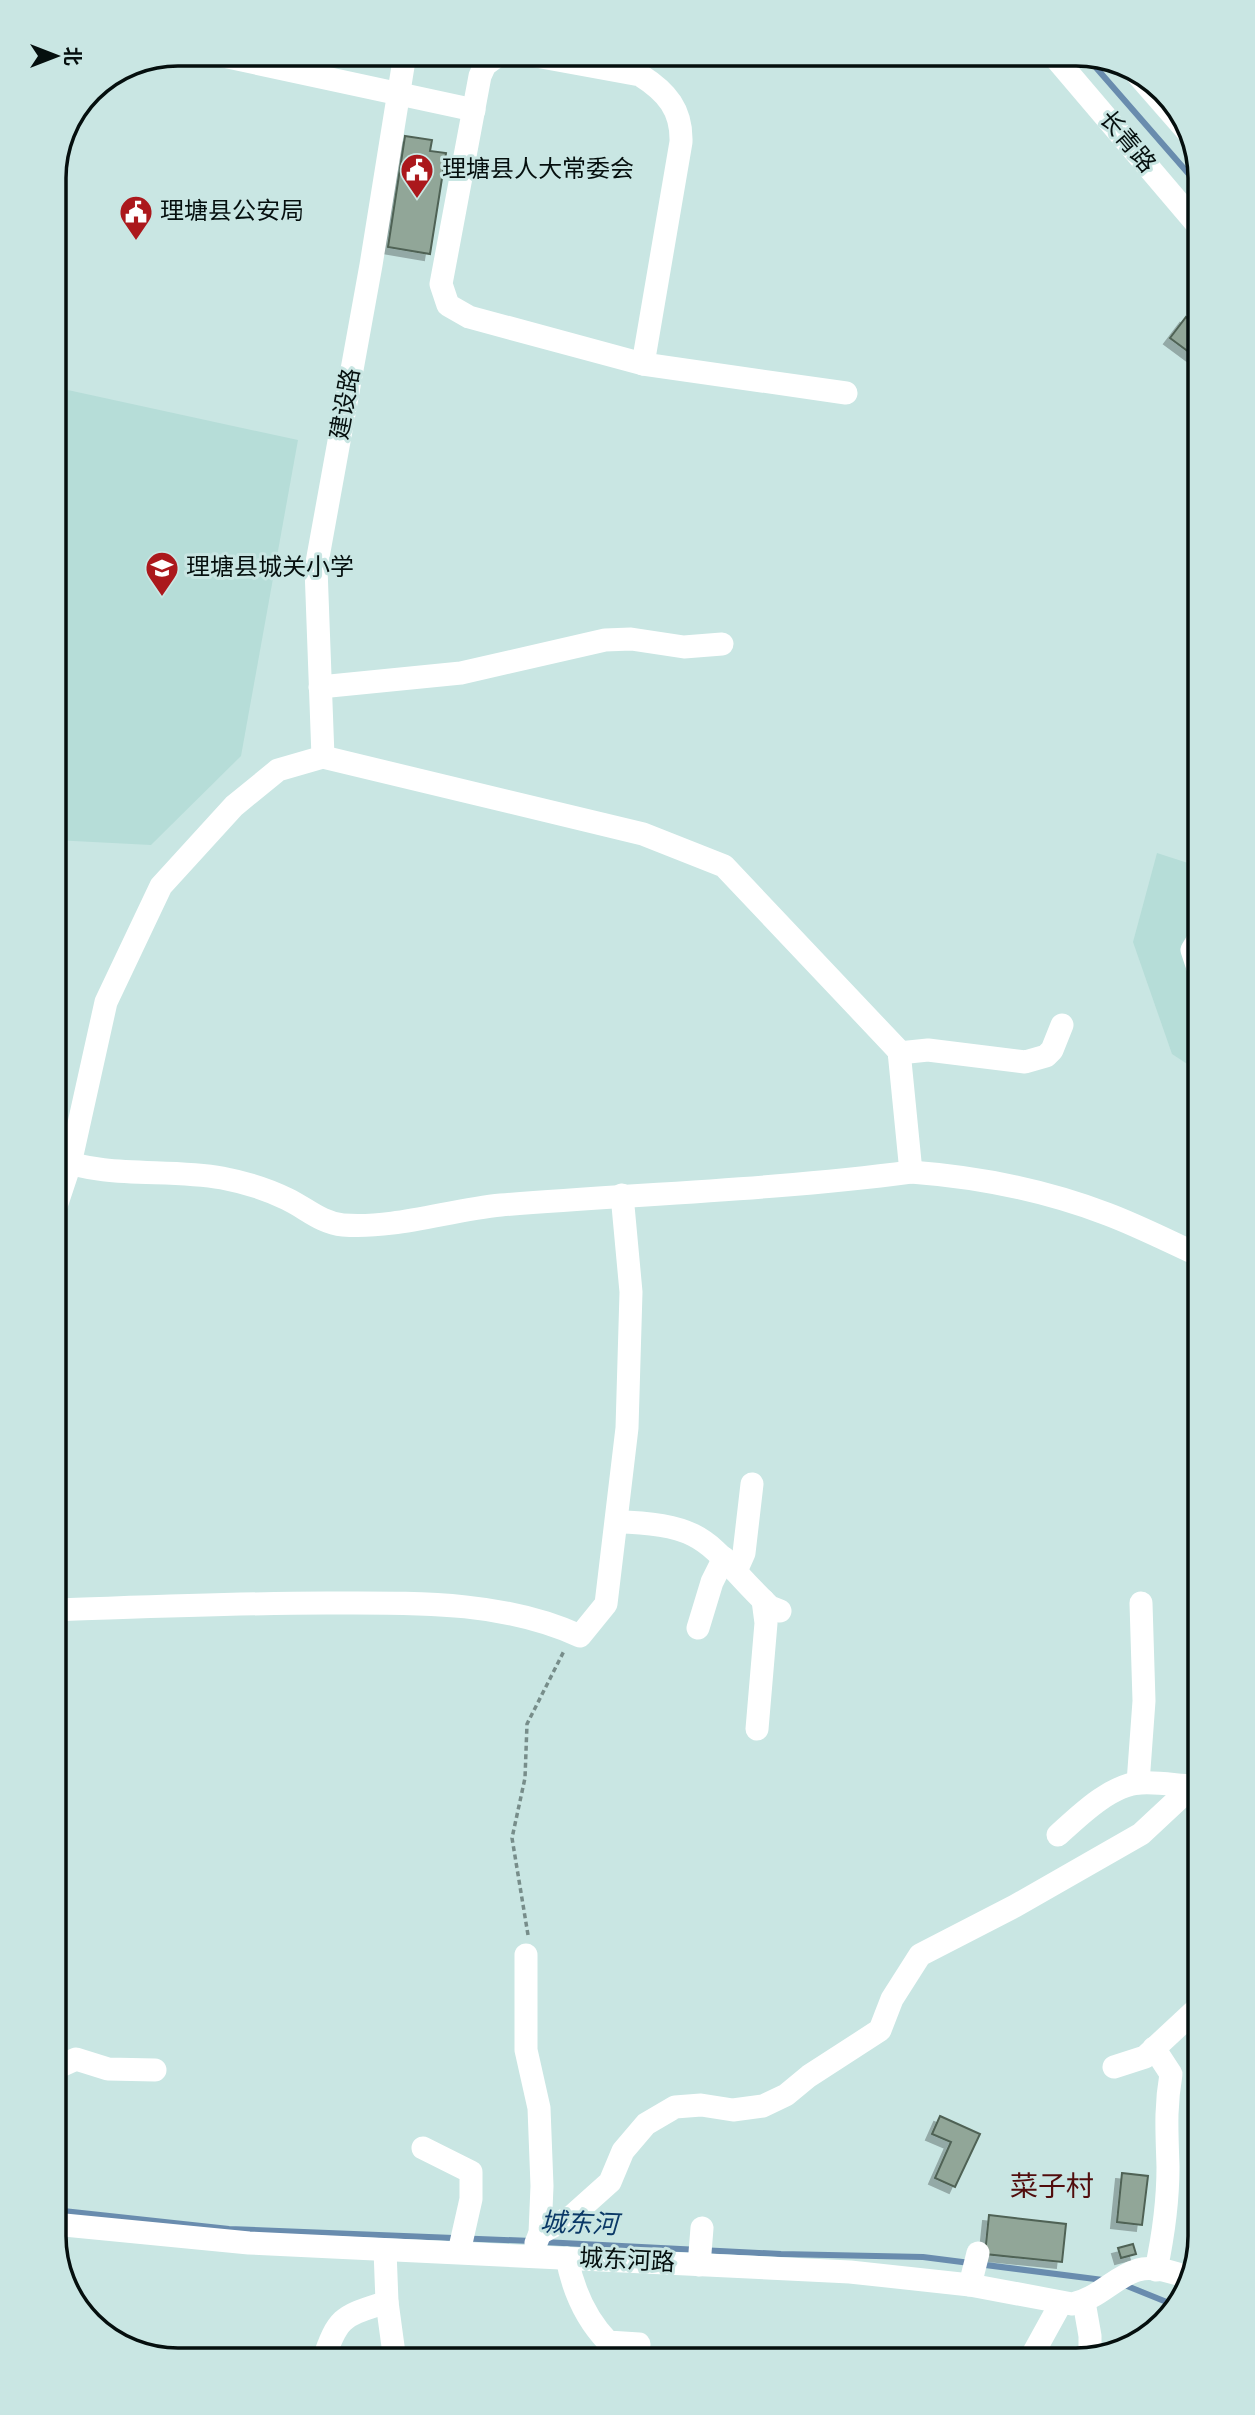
<svg xmlns="http://www.w3.org/2000/svg" width="1255" height="2415" viewBox="0 0 1255 2415" font-family="Spectral,'Noto Sans SC',serif">
<style>
.built{fill:#b6ddd8}
.lines{fill:none;stroke-linecap:round;stroke-linejoin:round}
.stream{stroke:#698cae;stroke-width:6}
.building{fill:#91a698;stroke:#4f6255;stroke-width:2;filter:url(#shadow)}
.path{stroke:#778d8a;stroke-width:3.5;stroke-dasharray:5 3.5;stroke-linecap:butt}
.minor{stroke:#fff;stroke-width:23}
.labels{text-anchor:middle;dominant-baseline:central;stroke-width:6;stroke-linejoin:round;paint-order:stroke}
.street-label{font-size:24px;fill:#050f0e;stroke:#c9e6e3}
.poi-label{font-size:24px;fill:#050f0e;stroke:#c9e6e3;text-anchor:start}
.water-label{font-size:26px;font-style:italic;fill:#0b3967;stroke:#c9e6e3}
.quarter-label{font-size:28px;fill:#510c0c;stroke:#c9e6e3}
.rim{fill:none;stroke:#050f0e;stroke-width:3.5}
</style>
<defs>
<filter id="shadow"><feDropShadow dx="-6" dy="6" stdDeviation="0" flood-color="#0004"/></filter>
</defs>
<rect width="100%" height="100%" fill="#c9e6e3"/>
<g class="built">
<polygon points="54,387 298,440 241,756 151,845 54,840"/>
<polygon points="1157,853 1191,864 1201,863 1201,1073 1172,1054 1133,942"/>
</g>
<g class="lines">
<g class="stream">
<polyline points="1085,55 1201,188"/>
<polyline points="54,2210 229,2229 532,2241"/>
<polyline points="543,2242 781,2254 923,2257 1103,2280"/>
<polyline points="1127,2286 1179,2307"/>
</g>
</g>
<g class="building">
<polygon points="405,136 432,140 430,151 446,153 430,254 388,247"/>
<polygon points="1186,317 1201,329 1201,361 1170,338"/>
<polygon points="940,2116 980,2134 955,2187 935,2178 951,2142 932,2134"/>
<polygon points="1122,2173 1148,2176 1142,2225 1117,2222"/>
<polygon points="989,2215 1066,2224 1062,2262 985,2254"/>
<polygon points="1133,2244 1136,2254 1121,2258 1118,2248"/>
</g>
<g class="lines">
<polyline class="path" points="528,1935 512,1838 525,1778 527,1724 564,1651"/>
<g class="minor">
<polyline points="214,54 474,110"/>
<polyline points="500,54 485,65 480,76 441,284 448,305 469,317 643,364 846,393"/>
<path d="M525,54L640,75C667,92 682,110 681,142L643,364"/>
<polyline points="1053,55 1201,229"/>
<polyline points="1137,74 1193,138"/>
<polyline points="320,687 461,673 605,640 631,639 684,647 722,644"/>
<polyline points="323,757 316,568 371,265 405,54"/>
<polyline points="1201,977 1192,950 1201,935"/>
<polyline points="899,1053 928,1050 1025,1062 1046,1056 1052,1050 1062,1025"/>
<path d="M54,1158C107,1179 167,1168 222,1178C243,1182 267,1189 287,1199C306,1208 321,1223 343,1225C395,1229 449,1210 501,1205C637,1194 775,1190 911,1172C978,1177 1044,1190 1107,1214C1139,1226 1170,1242 1201,1256"/>
<polyline points="54,1212 70,1164 106,1002 161,886 234,806 278,770 323,757 643,834 724,866 899,1051 911,1172"/>
<path d="M617,1522C712,1523 709,1549 770,1607L780,1611"/>
<polyline points="736,1571 744,1553 752,1484"/>
<path d="M54,1610C145,1607 236,1603 327,1603C412,1603 502,1600 580,1636L606,1604L627,1428L631,1292L622,1195"/>
<polyline points="698,1628 712,1582 724,1558"/>
<polyline points="757,1729 766,1623 763,1600"/>
<polyline points="1138,1783 1144,1701 1141,1603"/>
<path d="M1058,1835C1079,1816 1111,1784 1141,1783C1158,1782 1175,1785 1191,1786"/>
<polyline points="526,1955 526,2050 539,2108 542,2186 540,2233 536,2243"/>
<path d="M1154,2048L1171,2074C1165,2109 1167,2132 1168,2167C1168,2201 1163,2237 1156,2270"/>
<polyline points="1114,2067 1145,2057 1201,2005"/>
<polyline points="54,2069 76,2059 108,2069 155,2070"/>
<polyline points="423,2148 471,2172 471,2199 459,2252"/>
<path d="M54,2224L249,2243L850,2272L970,2285L1072,2304C1098,2299 1114,2277 1138,2270C1153,2265 1174,2273 1188,2277"/>
<polyline points="540,2233 572,2216 610,2182 623,2151 646,2124 675,2107 701,2105 733,2110 763,2106 786,2095 809,2076 880,2030 892,1999 920,1955 1015,1906 1141,1834 1201,1778"/>
<polyline points="385,2250 387,2302 395,2361"/>
<path d="M567,2258C573,2290 586,2319 608,2342L639,2344"/>
<polyline points="699,2265 702,2228"/>
<polyline points="970,2285 978,2253"/>
<polyline points="1084,2302 1090,2336 1090,2358"/>
<path d="M323,2361C338,2315 344,2316 387,2302"/>
<polyline points="1029,2361 1061,2303"/>
</g>
</g>
<defs>
<symbol id="civic-pin" viewBox="-11 -11 22 30"><path d="M0 17L-7.5 6A9.5 9.5 0 1 1 7.5 6Z" fill="#ab181c" stroke="#c9e6e3"/><path d="M-.6-6.5H3V-4.5H.6V-3L4-1V1h2V6H-6V1h2V-1L-.6-3ZM-1.2 2.5V6h2.4V2.5Z" fill="#fff"/></symbol>
<symbol id="school-pin" viewBox="-11 -11 22 30"><path d="M0 17L-7.5 6A9.5 9.5 0 1 1 7.5 6Z" fill="#ab181c" stroke="#c9e6e3"/><path d="M0-5L7-2L0 1L-7-2ZM-4 1L0 2.5L4 1V4Q0 6-4 4Z" fill="#fff"/></symbol>
</defs>
<g fill-rule="evenodd">
<use href="#civic-pin" x="398" y="151" width="38" height="52"/>
<use href="#civic-pin" x="117" y="193" width="38" height="52"/>
<use href="#school-pin" x="143" y="549" width="38" height="52"/>
</g>
<g class="labels">
<g class="street-label">
<text transform="translate(1127 142) rotate(50)">长青路</text>
<text transform="translate(346 404) rotate(-80)">建设路</text>
<text transform="translate(627 2261) rotate(3)">城东河路</text>
</g>
<g class="poi-label">
<text x="442" y="170">理塘县人大常委会</text>
<text x="160" y="212">理塘县公安局</text>
<text x="186" y="568">理塘县城关小学</text>
</g>
<g class="water-label">
<text transform="translate(579 2224) rotate(2)">城东河</text>
</g>
<g class="quarter-label">
<text x="1052" y="2187">菜子村</text>
</g>
</g>
<path d="M0 0H1255V2415H0ZM178 66H1076A112 112 0 0 1 1188 178V2236A112 112 0 0 1 1076 2348H178A112 112 0 0 1 66 2236V178A112 112 0 0 1 178 66Z" fill="#c9e6e3" fill-rule="evenodd"/>
<path class="rim" d="M178 66H1076A112 112 0 0 1 1188 178V2236A112 112 0 0 1 1076 2348H178A112 112 0 0 1 66 2236V178A112 112 0 0 1 178 66Z"/>
<g transform="translate(56 56) rotate(90)" stroke="#c9e6e3" stroke-width="5" paint-order="stroke">
<path d="M0-5L12 26L0 18L-12 26Z" fill="#050f0e"/>
<text y="-10" font-size="19" font-weight="bold" text-anchor="middle" fill="#050f0e">北</text>
</g>
</svg>
